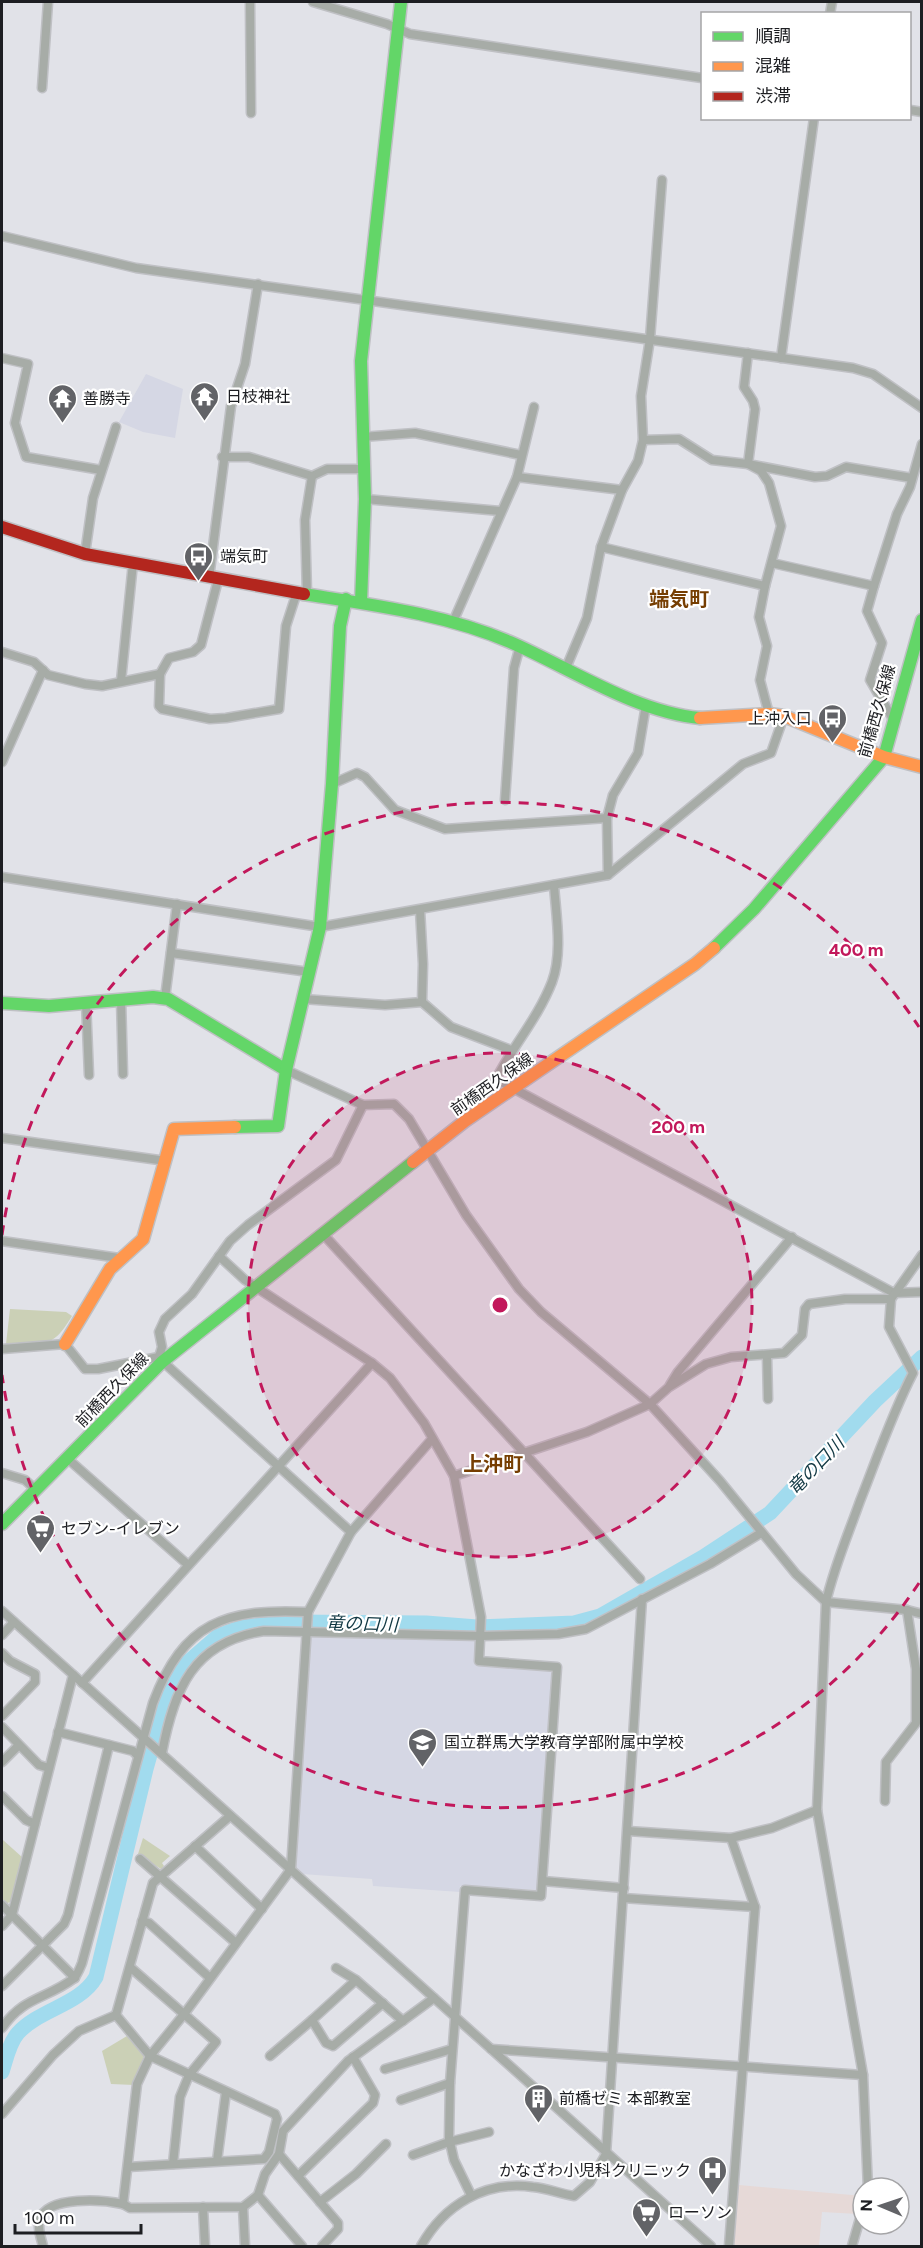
<svg xmlns="http://www.w3.org/2000/svg" width="923" height="2248" viewBox="0 0 923 2248" font-family="Figtree,'Noto Sans JP',sans-serif">
<style>
.commercial{fill:#e6d9d7}
.built{fill:#d5d7e4}
.green{fill:#cbd0b6}
.lines{fill:none;stroke-linecap:round;stroke-linejoin:round}
.river{stroke:#a1dbee;stroke-width:15}
.street-casing{stroke:#bfc0c4;stroke-width:11}
.fast-casing{stroke:#bfc0c4;stroke-width:15}
.slow-casing{stroke:#bfc0c4;stroke-width:15}
.jam-casing{stroke:#bfc0c4;stroke-width:15}
.street{stroke:#a7aca7;stroke-width:8}
.fast{stroke:#63d668;stroke-width:12}
.slow{stroke:#ff974d;stroke-width:12}
.jam{stroke:#b3261e;stroke-width:12}
.ring{fill:none;stroke:#c2185b;stroke-width:3;stroke-dasharray:10 8}
.labels{text-anchor:middle;dominant-baseline:central;stroke-width:4.5;stroke-linejoin:round;paint-order:stroke}
.poi-label{font-size:16px;fill:#1d1e22;stroke:#fff;text-anchor:start}
.street-label{font-size:16px;fill:#1d1e22;stroke:#fff}
.water-label{font-size:18px;font-style:italic;fill:#113843;stroke:#fff}
.quarter-label{font-size:20px;font-weight:bold;fill:#763e02;stroke:#fff}
.centre{fill:#c2185b;stroke:#fff;stroke-width:3}
.ring-label{font-size:18px;text-anchor:middle;font-weight:bold;fill:#c2185b;stroke:#fff;stroke-width:4.5;stroke-linejoin:round;paint-order:stroke}
</style>
<rect width="100%" height="100%" fill="#e1e2e8"/>
<polygon class="commercial" points="739,2185 863,2196 863,2198 858,2214 822,2212 819,2246 732,2246 736,2187"/>
<g class="built">
<polygon points="146,374 183,389 175,438 143,432 119,422"/>
<polygon points="310,1634 477,1638 476,1664 553,1671 537,1890 460,1886 460,1892 373,1886 372,1879 302,1874 293,1865"/>
</g>
<g class="green">
<path d="M10,1309L66,1312L72,1316C51,1351 45,1342 6,1344Z"/>
<polygon points="143,1838 170,1856 162,1863 164,1866 161,1869 138,1854"/>
<polygon points="3,1840 23,1858 13,1901 5,1904 2,1900"/>
<polygon points="127,2036 144,2056 134,2085 111,2084 102,2051"/>
</g>
<g class="lines">
<path class="river" d="M2,2072C6,2060 9,2043 18,2033C40,2009 80,2005 96,1977L146,1769L166,1698L180,1669L218,1636L242,1627L290,1622L426,1623L477,1627L574,1623L600,1616L703,1557L770,1513L875,1401L922,1357"/>
<defs>
<g id="street">
<polyline points="250,2 251,113"/>
<polyline points="313,2 387,24 410,34 702,78"/>
<polyline points="830,14 832,2"/>
<polyline points="42,88 48,2"/>
<polyline points="910,110 922,112"/>
<polyline points="2,236 136,268 853,368 873,374 922,408"/>
<polyline points="748,353 744,387 753,401 755,409 748,464 815,477 827,476 846,467 912,478"/>
<polyline points="2,358 28,364 15,423 26,457 101,470"/>
<polyline points="781,358 814,118"/>
<polyline points="362,437 415,433 521,455"/>
<polyline points="643,440 679,439 712,460 748,464 761,471 769,483 781,526 765,586 759,617 767,646 760,680 769,714"/>
<polyline points="222,457 249,457 312,476 327,469 363,469"/>
<polyline points="517,477 534,407"/>
<polyline points="365,499 500,511"/>
<polyline points="601,547 765,586"/>
<polyline points="85,554 93,498 116,427"/>
<polyline points="772,563 874,586 897,514 910,487 922,444"/>
<polyline points="209,578 231,406 245,364 258,284"/>
<polyline points="874,586 867,611 882,643 870,680 893,719"/>
<polyline points="307,594 305,520 312,476"/>
<polyline points="453,622 517,477 622,490"/>
<polyline points="2,652 34,662 48,675 85,684 102,686 160,674 159,706 162,709 210,719 226,718 279,709 286,626 297,592"/>
<polyline points="566,668 587,618 601,547 622,490 638,461 643,440 641,396 650,339 662,180"/>
<polyline points="160,674 169,658 193,652 201,645 218,580"/>
<polyline points="121,681 133,563"/>
<polyline points="2,762 43,670"/>
<polyline points="332,784 357,773 365,777 395,810 445,829 607,818"/>
<polyline points="505,800 514,668 520,646"/>
<polyline points="608,875 607,818 613,795 638,753 646,705"/>
<polyline points="2,877 320,927 608,875 743,764 771,753 784,716"/>
<path d="M554,885C556,915 563,953 552,982C538,1018 513,1046 496,1079L894,1293L922,1292"/>
<polyline points="171,953 309,972"/>
<polyline points="165,998 177,904"/>
<polyline points="121,999 123,1074"/>
<polyline points="303,999 385,1005 422,1002 423,964 420,910"/>
<polyline points="86,1002 89,1075"/>
<polyline points="422,1002 451,1027 511,1050"/>
<polyline points="286,1070 363,1105 394,1104 409,1119 466,1215 519,1289 541,1312 650,1404 720,1481 796,1574 826,1602 907,1610 922,1614"/>
<polyline points="2,1138 166,1161"/>
<polyline points="323,1234 640,1579"/>
<polyline points="2,1241 119,1258"/>
<polyline points="219,1256 245,1280 372,1363 390,1378 424,1423 454,1476 481,1617 479,1661 557,1667 541,1896 465,1890 450,2083 449,2138 454,2160 471,2195"/>
<polyline points="2,1349 65,1344 85,1369 98,1369 159,1357"/>
<polyline points="767,1356 768,1399"/>
<polyline points="159,1357 162,1347 159,1332 165,1319 192,1294 230,1241 248,1225 336,1160 363,1105"/>
<polyline points="161,1360 351,1532"/>
<polyline points="670,1385 678,1372 792,1237"/>
<polyline points="68,1459 187,1564"/>
<polyline points="2,1473 25,1480 36,1490"/>
<polyline points="454,1476 587,1432 650,1404 669,1387 706,1364 731,1357 784,1353 802,1335 805,1309 809,1304 845,1299 891,1299"/>
<polyline points="2,1611 711,2246"/>
<polyline points="2,1635 14,1622"/>
<polyline points="2,1653 10,1661 35,1674 35,1682 2,1716"/>
<polyline points="82,1683 372,1363"/>
<polyline points="2,1727 39,1765 49,1768"/>
<polyline points="58,1732 133,1751 138,1756"/>
<path d="M162,1753C174,1689 193,1642 264,1631L481,1636L558,1634L586,1629L710,1564L761,1533"/>
<polyline points="2,1762 18,1746"/>
<polyline points="2,1796 26,1820 35,1824"/>
<polyline points="885,1801 886,1762 916,1723 916,1669 907,1610"/>
<polyline points="628,1831 731,1838"/>
<polyline points="195,1846 262,1909"/>
<polyline points="140,1859 236,1943"/>
<polyline points="543,1881 624,1888"/>
<polyline points="623,1898 755,1907"/>
<polyline points="2,1905 75,1978"/>
<polyline points="142,1921 149,1923 210,1978"/>
<polyline points="2,1926 12,1915 73,1675"/>
<polyline points="130,1967 216,2042 189,2075 180,2097 173,2164"/>
<polyline points="336,1968 356,1980 403,2021"/>
<polyline points="356,1980 312,2020 326,2043 333,2046 383,2003"/>
<polyline points="2,1986 64,1924 68,1915 109,1745"/>
<polyline points="116,2015 150,2056 275,2114 277,2119 269,2152 264,2159 128,2167"/>
<polyline points="116,2015 153,1883 230,1816"/>
<path d="M2,2028C23,1997 46,1999 73,1979C77,1976 80,1968 82,1963L153,1703C183,1622 226,1608 308,1612"/>
<polyline points="491,2049 863,2075"/>
<polyline points="270,2056 312,2020"/>
<polyline points="385,2069 452,2049"/>
<polyline points="401,2100 450,2083"/>
<polyline points="2,2114 53,2055 79,2031 116,2015"/>
<polyline points="279,2154 338,2223 338,2229 322,2246"/>
<polyline points="413,2155 449,2142 489,2132"/>
<polyline points="217,2161 226,2092"/>
<polyline points="298,2176 373,2103 375,2095 353,2057"/>
<path d="M868,2188L863,2075L817,1810L826,1602C834,1567 848,1535 860,1501C877,1458 892,1414 913,1373L889,1327L891,1299L922,1255"/>
<polyline points="258,2195 302,2246"/>
<polyline points="320,2202 356,2174 386,2144"/>
<polyline points="123,2204 130,2208 243,2207 258,2195 265,2174 279,2154 283,2131 348,2061 434,1998"/>
<polyline points="203,2207 205,2246"/>
<polyline points="243,2207 245,2246"/>
<path d="M43,2246C41,2238 37,2228 40,2219C48,2195 104,2200 123,2204L137,2084L150,2056L185,2013L291,1869L308,1612L351,1532L432,1439"/>
<path d="M421,2246C444,2205 485,2180 533,2187C547,2188 560,2194 574,2196L590,2182L606,2154L642,1599"/>
<polyline points="729,2246 755,1907 731,1838 772,1828 817,1810"/>
<polyline points="852,2246 863,2208"/>
</g>
<g id="fast">
<path d="M304,594C373,605 445,614 510,642C570,668 635,712 700,718"/>
<polyline points="361,602 365,499 361,361 401,2"/>
<polyline points="714,948 754,909 884,757 922,620"/>
<polyline points="2,1003 49,1006 153,997 168,999 286,1070"/>
<polyline points="235,1127 278,1126 286,1070 320,927 332,784 340,626 346,599"/>
<polyline points="2,1524 162,1362 413,1162"/>
</g>
<g id="slow">
<polyline points="700,718 769,714 784,716 884,757 922,767"/>
<polyline points="413,1162 465,1121 695,964 714,948"/>
<polyline points="65,1344 110,1269 143,1239 174,1129 235,1127"/>
</g>
<polyline id="jam" points="2,527 85,554 304,594"/>
</defs>
<use href="#street" class="street-casing"/>
<use href="#fast" class="fast-casing"/>
<use href="#slow" class="slow-casing"/>
<use href="#jam" class="jam-casing"/>
<use href="#street" class="street"/>
<use href="#fast" class="fast"/>
<use href="#slow" class="slow"/>
<use href="#jam" class="jam"/>
</g>
<circle cx="500" cy="1305" r="252" fill="#c2185b" fill-opacity=".12"/>
<g class="ring">
<circle cx="500" cy="1305" r="252"/>
<path d="M919 1583A503 503 0 0 1 2 1375M2 1235A503 503 0 0 1 919 1027"/>
</g>
<defs>
<symbol id="temple-pin" viewBox="-11 -11 22 30"><path d="M0 17L-7.5 6A9.5 9.5 0 1 1 7.5 6Z" fill="#626367" stroke="#fff"/><path d="M0-6L5-2H3V0L6.5 2.5H4V6H1.5V3h-3V6H-4V2.5H-6.5L-3 0V-2H-5Z" fill="#fff"/></symbol>
<symbol id="bus-pin" viewBox="-11 -11 22 30"><path d="M0 17L-7.5 6A9.5 9.5 0 1 1 7.5 6Z" fill="#626367" stroke="#fff"/><path d="M-5-6H5V4H4V6H2V4H-2V6H-4V4H-5ZM-3.5-4V0h7V-4ZM-3.5 1.2v1.5H-2V1.2ZM2 1.2v1.5H3.5V1.2Z" fill="#fff"/></symbol>
<symbol id="supermarket-pin" viewBox="-11 -11 22 30"><path d="M0 17L-7.5 6A9.5 9.5 0 1 1 7.5 6Z" fill="#626367" stroke="#fff"/><path d="M-6-5.5h2.5l.6 2H6L4.5 2H-2.5L-4.4-4H-6ZM-1.5 3.2a1.3 1.3 0 1 0 .1 0ZM3 3.2a1.3 1.3 0 1 0 .1 0Z" fill="#fff"/></symbol>
<symbol id="school-pin" viewBox="-11 -11 22 30"><path d="M0 17L-7.5 6A9.5 9.5 0 1 1 7.5 6Z" fill="#626367" stroke="#fff"/><path d="M0-5L7-2L0 1L-7-2ZM-4 1L0 2.5L4 1V4Q0 6-4 4Z" fill="#fff"/></symbol>
<symbol id="building-pin" viewBox="-11 -11 22 30"><path d="M0 17L-7.5 6A9.5 9.5 0 1 1 7.5 6Z" fill="#626367" stroke="#fff"/><path d="M-4-6H4V6H1V3H-1V6H-4ZM-2.5-4.3h1.7v1.8h-1.7ZM.8-4.3h1.7v1.8H.8ZM-2.5-1h1.7V.8h-1.7ZM.8-1h1.7V.8H.8Z" fill="#fff"/></symbol>
<symbol id="hospital-pin" viewBox="-11 -11 22 30"><path d="M0 17L-7.5 6A9.5 9.5 0 1 1 7.5 6Z" fill="#626367" stroke="#fff"/><path d="M-5-5h3v3.5h4V-5h3V5h-3V1.5h-4V5h-3Z" fill="#fff"/></symbol>
</defs>
<g fill-rule="evenodd">
<use href="#temple-pin" x="188" y="380" width="33" height="45"/>
<use href="#temple-pin" x="46" y="382" width="33" height="45"/>
<use href="#bus-pin" x="182" y="540" width="33" height="45"/>
<use href="#bus-pin" x="816" y="702" width="33" height="45"/>
<use href="#supermarket-pin" x="24" y="1512" width="33" height="45"/>
<use href="#school-pin" x="406" y="1726" width="33" height="45"/>
<use href="#building-pin" x="522" y="2082" width="33" height="45"/>
<use href="#hospital-pin" x="696" y="2154" width="33" height="45"/>
<use href="#supermarket-pin" x="630" y="2196" width="33" height="45"/>
</g>
<g class="labels">
<g class="poi-label">
<text x="226" y="396">日枝神社</text>
<text x="83" y="398">善勝寺</text>
<text x="220" y="556">端気町</text>
<text x="812" y="718" text-anchor="end">上沖入口</text>
<text x="61" y="1528">セブン-イレブン</text>
<text x="444" y="1742">国立群馬大学教育学部附属中学校</text>
<text x="559" y="2098">前橋ゼミ 本部教室</text>
<text x="691" y="2170" text-anchor="end">かなざわ小児科クリニック</text>
<text x="668" y="2212">ローソン</text>
</g>
<g class="street-label">
<text transform="translate(877 711) rotate(-74)">前橋西久保線</text>
<text transform="translate(492 1084) rotate(-35)">前橋西久保線</text>
<text transform="translate(112 1390) rotate(-46)">前橋西久保線</text>
</g>
<g class="water-label">
<text transform="translate(816 1466) rotate(-46)">竜の口川</text>
<text transform="translate(362 1624) rotate(2)">竜の口川</text>
</g>
<g class="quarter-label">
<text x="679" y="599">端気町</text>
<text x="493" y="1464">上沖町</text>
</g>
</g>
<circle cx="500" cy="1305" r="9" class="centre"/>
<g class="ring-label">
<text x="856" y="956">400 m</text>
<text x="678" y="1133">200 m</text>
</g>
<rect width="923" height="2248" fill="none" stroke="#1d1e22" stroke-width="6"/>
<rect x="701" y="12" width="210" height="108" fill="#ffffff" stroke="#a5a5a7" stroke-width="1.5"/>
<rect x="713" y="32" width="30" height="9" fill="#63d668" stroke="#a5a5a7" stroke-width="1.5"/>
<text x="755" y="42" font-size="18" fill="#1d1e22">順調</text>
<rect x="713" y="62" width="30" height="9" fill="#ff974d" stroke="#a5a5a7" stroke-width="1.5"/>
<text x="755" y="72" font-size="18" fill="#1d1e22">混雑</text>
<rect x="713" y="92" width="30" height="9" fill="#b3261e" stroke="#a5a5a7" stroke-width="1.5"/>
<text x="755" y="102" font-size="18" fill="#1d1e22">渋滞</text>
<g transform="translate(881 2206) rotate(272)"><circle r="28" fill="#ffffff" stroke="#a5a5a7" stroke-width="1.5"/>
<path d="M0-4.5L10 22L0 15L-10 22Z" fill="#626367"/>
<text y="-9" font-size="16" font-weight="bold" text-anchor="middle" fill="#1d1e22">N</text>
</g>
<path d="M15 2224v9h126v-9" fill="none" stroke="#1d1e22" stroke-width="3"/>
<text x="24" y="2224" font-size="18" fill="#1d1e22" stroke="#ffffff" stroke-width="4.5" paint-order="stroke">100 m</text>
</svg>
